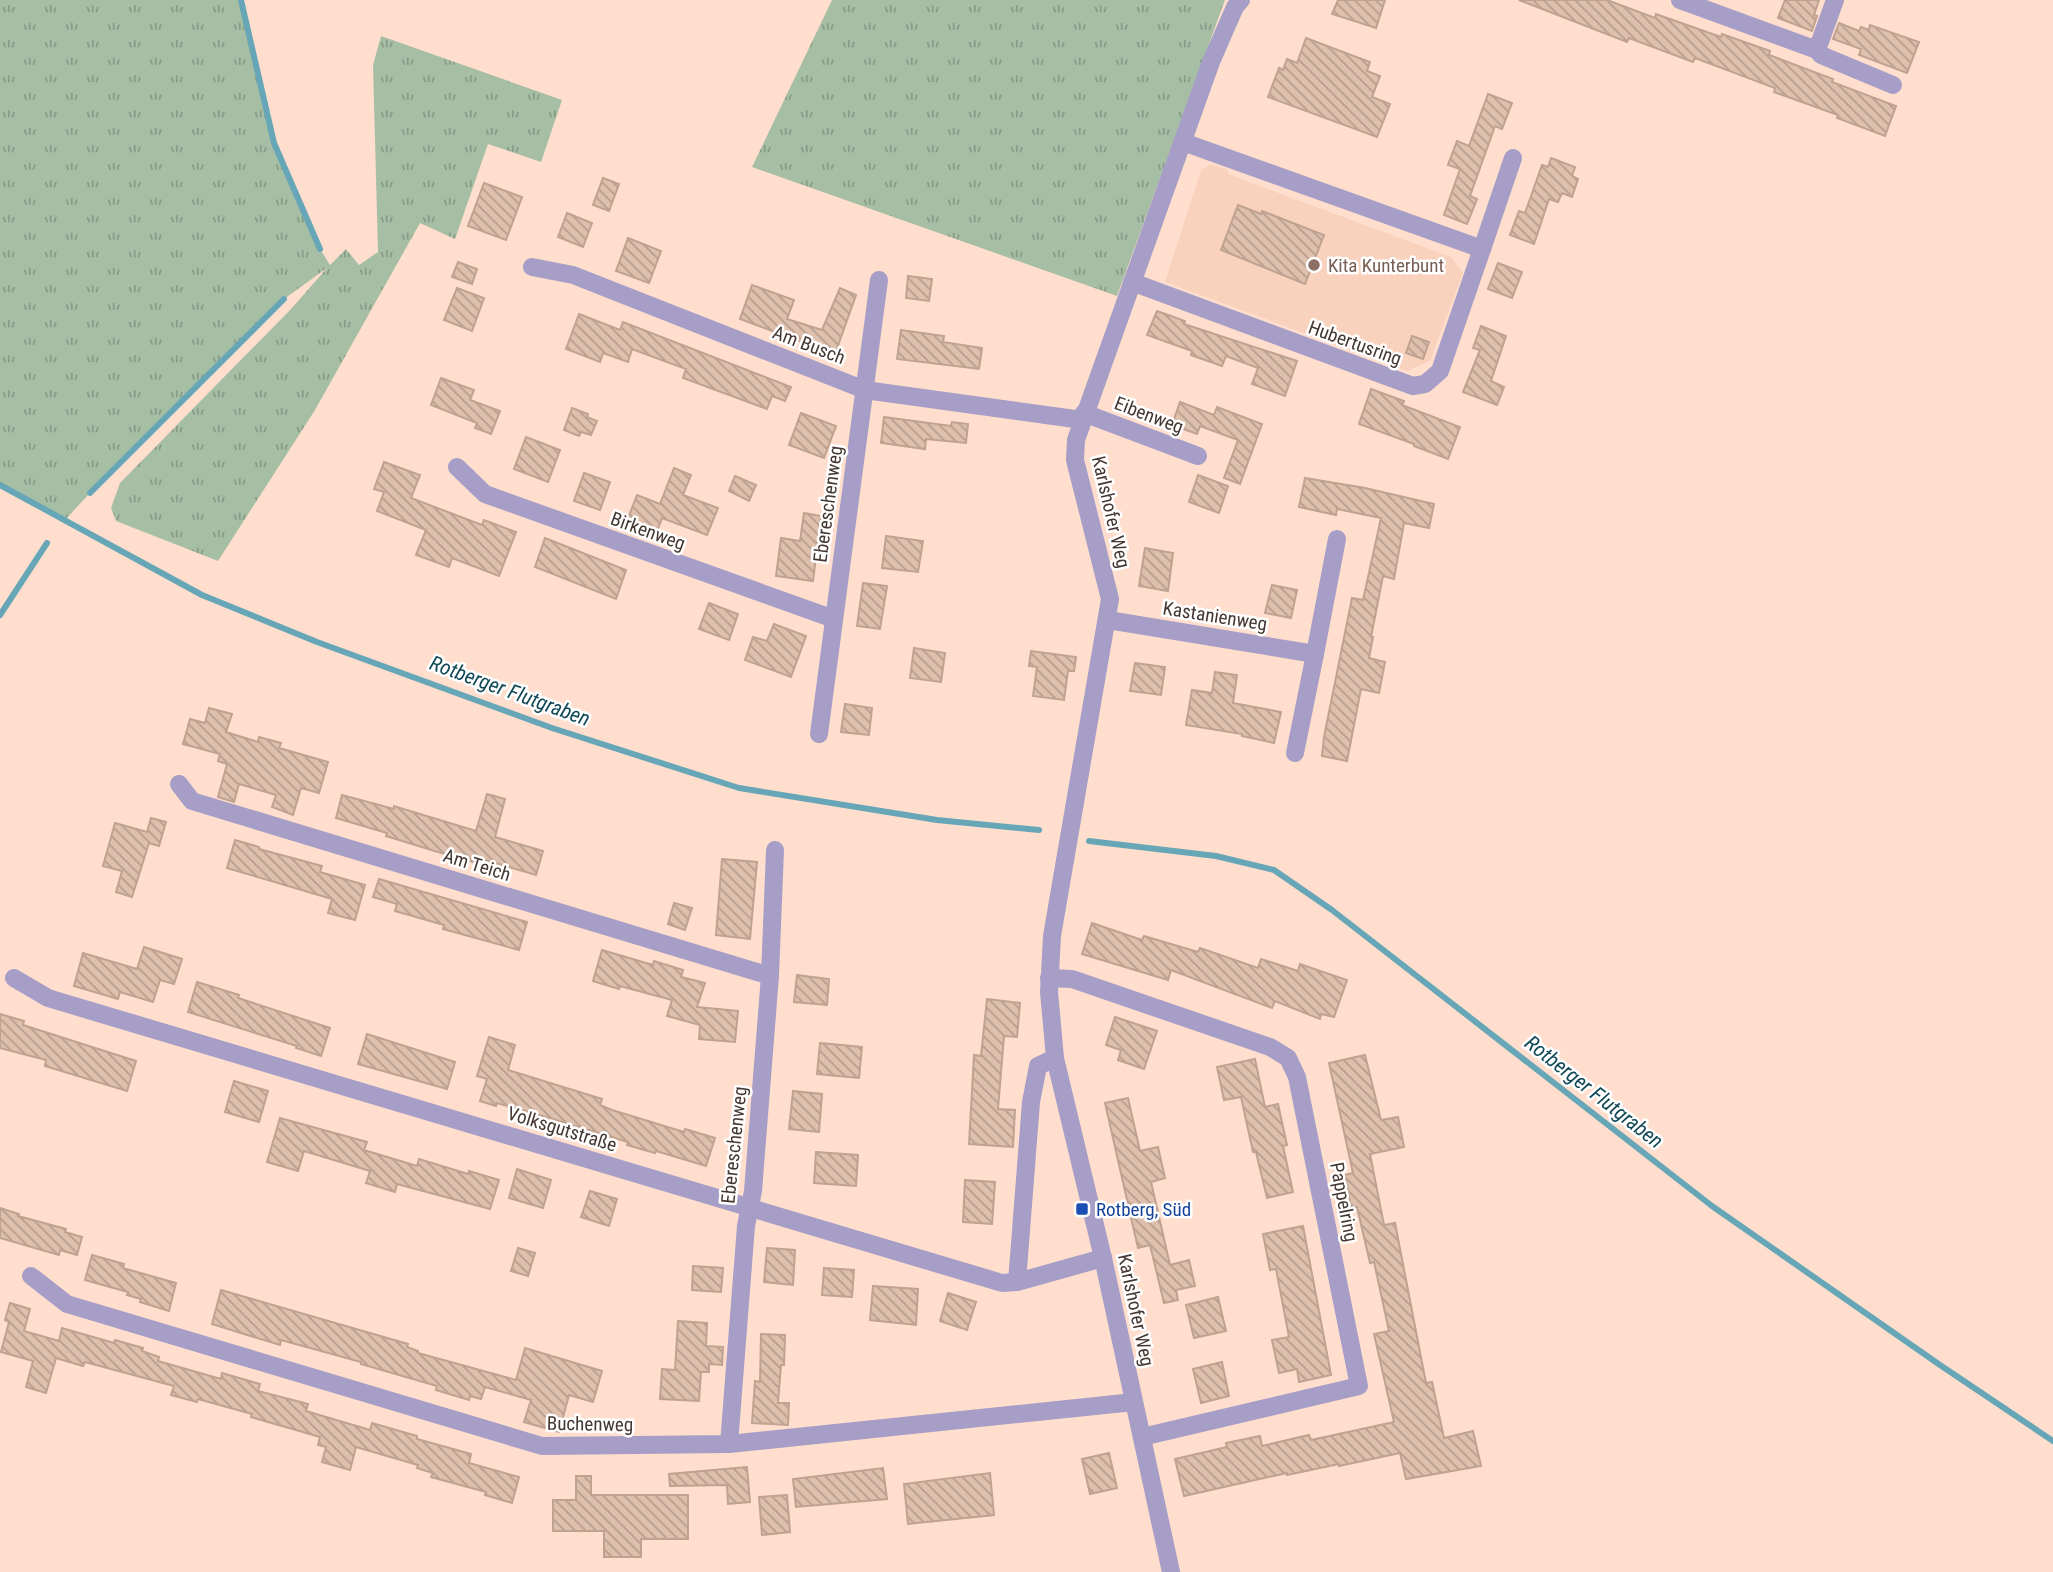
<svg xmlns="http://www.w3.org/2000/svg" width="2053" height="1572" viewBox="0 0 2053 1572" font-family="'Roboto Condensed',sans-serif">
<style>
.built{fill:#f9d2be}
.grass{fill:url(#grass-tufts)}
.lines{fill:none;stroke-linecap:round;stroke-linejoin:round}
.stream{stroke:#67a6b7;stroke-width:6}
.building{fill:url(#building-back-hatch);stroke:#bfa290;stroke-width:2}
.minor{stroke:#a69ec6;stroke-width:18}
.education-dot{fill:#8d6e63;stroke:#fff;stroke-width:2.5}
.transit-dot{fill:#1a4fb4;stroke:#fff;stroke-width:2.5}
.labels{text-anchor:middle;dominant-baseline:central;stroke-width:5;stroke-linejoin:round;paint-order:stroke}
.education-label{font-size:19px;fill:#785e54;stroke:#fff;text-anchor:start}
.street-label{font-size:19px;fill:#443731;stroke:#fff}
.transit-label{font-size:19px;fill:#164399;stroke:#fff;text-anchor:start}
.water-label{font-size:21px;font-style:italic;fill:#124956;stroke:#fff}
</style>
<defs>
<pattern id="grass-tufts" width="24" height="20" patternUnits="userSpaceOnUse" patternTransform="scale(1.75)"><rect width="24" height="20" fill="#a5bea4"/><path d="M3 7l-1-3M5 7V3M7 7l1-3M15 17l-1-3M17 17v-4M19 17l1-3" fill="none" stroke="#889b86"/></pattern>
<pattern id="building-back-hatch" width="6" height="6" patternUnits="userSpaceOnUse" patternTransform="scale(1.75)"><rect width="6" height="6" fill="#dec0ad"/><path d="M-1 5l2 2M0 0l6 6M5-1l2 2" fill="none" stroke="#b69d8d"/></pattern>
</defs>
<rect width="100%" height="100%" fill="#ffdece"/>
<polygon class="built" points="1210,164 1228,170 1228,174 1451,257 1463,273 1430,361 1408,371 1165,282 1201,170"/>
<g class="grass">
<polygon points="0,0 241,0 274,143 320,249 330,265 346,249 359,265 378,252 373,65 381,36 562,100 541,162 488,144 455,239 420,223 315,410 218,561 116,521 111,508 120,483 291,309 327,268 284,299 90,493 64,521 0,485"/>
<polygon points="832,0 1225,0 1117,296 752,167"/>
</g>
<g class="lines">
<g class="stream">
<polyline points="241,0 274,143 320,249"/>
<polyline points="0,485 202,595 317,642 552,728 739,788 937,820 1039,830"/>
<polyline points="90,493 284,299"/>
<polyline points="0,615 47,543"/>
<polyline points="1089,841 1216,856 1274,870 1332,910 1712,1206 1940,1365 2053,1441"/>
</g>
</g>
<g class="building">
<polygon points="1338,0 1385,0 1376,28 1332,14"/>
<polygon points="1519,0 1607,0 1655,18 1656,14 1721,37 1722,34 1770,51 1769,55 1833,79 1832,82 1896,106 1885,136 1837,118 1838,115 1774,92 1775,88 1695,58 1693,62 1629,38 1627,42"/>
<polygon points="1785,0 1819,0 1814,15 1817,16 1812,31 1778,18"/>
<polygon points="1839,23 1859,31 1861,27 1869,30 1870,25 1919,42 1907,73 1859,55 1861,49 1833,39"/>
<polygon points="1306,38 1370,62 1367,71 1380,76 1372,97 1390,104 1377,137 1268,97 1279,68 1283,70 1287,59 1297,63"/>
<polygon points="1488,94 1512,103 1502,129 1495,126 1470,196 1477,199 1467,224 1444,215 1460,169 1448,165 1457,141 1469,146"/>
<polygon points="1551,158 1575,167 1572,176 1578,179 1572,197 1562,193 1558,202 1549,199 1534,244 1510,235 1519,211 1525,213 1542,165 1548,167"/>
<polygon points="603,178 619,184 609,211 593,205"/>
<polygon points="484,183 522,197 506,240 468,226"/>
<polygon points="1238,205 1261,214 1262,211 1324,235 1305,284 1221,250"/>
<polygon points="567,213 592,223 583,247 558,237"/>
<polygon points="628,238 661,251 649,283 616,271"/>
<polygon points="458,262 477,269 472,284 452,277"/>
<polygon points="1498,263 1522,272 1512,298 1488,289"/>
<polygon points="908,276 932,279 929,301 906,298"/>
<polygon points="752,285 794,300 787,319 822,330 840,288 856,295 835,354 740,319"/>
<polygon points="457,288 484,298 472,331 444,320"/>
<polygon points="1157,311 1185,321 1184,324 1297,361 1285,396 1252,384 1258,368 1226,356 1222,366 1191,355 1192,351 1147,335"/>
<polygon points="579,314 620,330 623,322 791,387 785,401 772,396 767,409 683,378 686,369 632,349 628,362 603,353 600,362 566,349"/>
<polygon points="1481,326 1506,336 1491,381 1504,387 1497,405 1463,392 1480,350 1473,348"/>
<polygon points="901,330 944,336 943,342 982,348 979,369 897,359"/>
<polygon points="1412,336 1429,342 1423,359 1406,353"/>
<polygon points="441,378 474,390 470,400 500,411 491,434 475,428 477,423 431,405"/>
<polygon points="1371,389 1404,401 1402,405 1460,427 1448,459 1414,446 1414,444 1359,424"/>
<polygon points="1180,402 1214,415 1217,407 1262,424 1240,484 1224,478 1238,440 1200,426 1197,434 1172,425"/>
<polygon points="572,408 588,414 587,417 597,421 591,435 581,432 579,436 564,430"/>
<polygon points="801,413 836,426 824,458 789,445"/>
<polygon points="884,417 951,426 952,422 968,424 966,443 926,439 925,449 881,443"/>
<polygon points="526,437 560,450 548,482 514,469"/>
<polygon points="384,462 420,475 411,498 482,525 484,520 516,532 499,576 452,558 449,567 416,555 426,530 377,511 384,492 374,489"/>
<polygon points="674,468 691,475 683,495 718,508 707,535 662,518 655,537 625,526 637,495 660,504"/>
<polygon points="584,473 610,482 600,510 574,501"/>
<polygon points="1198,475 1228,486 1219,513 1189,502"/>
<polygon points="735,476 756,485 749,501 729,491"/>
<polygon points="1305,478 1365,488 1434,504 1429,528 1404,523 1394,579 1383,576 1371,637 1373,637 1369,658 1385,662 1379,693 1361,689 1347,761 1322,756 1324,737 1352,598 1363,600 1381,518 1337,509 1336,515 1299,507"/>
<polygon points="804,513 821,516 813,581 776,576 781,538 800,541"/>
<polygon points="886,536 923,541 918,572 882,568"/>
<polygon points="545,538 626,570 616,599 535,567"/>
<polygon points="1145,548 1173,553 1168,591 1139,586"/>
<polygon points="863,583 887,586 880,629 857,626"/>
<polygon points="1272,585 1297,590 1291,618 1265,613"/>
<polygon points="709,603 738,614 729,640 699,629"/>
<polygon points="774,624 806,636 791,677 745,660 753,637 767,641"/>
<polygon points="914,648 945,653 941,682 910,678"/>
<polygon points="1031,651 1076,657 1074,671 1068,671 1064,700 1033,696 1037,667 1029,666"/>
<polygon points="1135,663 1165,667 1161,695 1130,691"/>
<polygon points="1215,672 1237,675 1233,703 1281,712 1274,743 1242,736 1242,734 1186,725 1192,690 1212,693"/>
<polygon points="845,704 872,708 869,735 841,732"/>
<polygon points="209,708 232,714 226,732 258,742 259,737 281,743 279,748 328,762 319,793 301,788 293,815 272,807 276,795 239,784 234,802 218,797 227,764 218,761 220,754 183,744 190,719 205,723"/>
<polygon points="487,794 505,799 495,837 543,851 536,875 482,859 480,864 438,852 386,836 387,833 336,818 342,795 394,809 394,806 476,831"/>
<polygon points="151,818 166,822 159,846 149,843 132,897 116,892 122,871 103,866 115,823 147,832"/>
<polygon points="235,840 259,847 259,849 322,866 320,872 365,885 355,920 328,913 332,899 227,868"/>
<polygon points="722,859 757,862 750,939 716,935"/>
<polygon points="379,879 527,922 519,950 443,929 444,925 395,911 397,904 373,897"/>
<polygon points="674,903 692,908 685,930 668,924"/>
<polygon points="1092,923 1142,940 1144,936 1198,952 1200,948 1258,968 1261,959 1298,971 1300,964 1347,980 1334,1017 1321,1014 1320,1019 1275,1001 1272,1008 1171,970 1168,980 1082,954"/>
<polygon points="144,947 182,959 174,984 160,980 153,1002 120,992 118,999 74,986 83,953 137,969"/>
<polygon points="602,950 653,965 654,961 683,970 681,977 705,983 697,1007 738,1011 735,1042 699,1039 700,1025 667,1016 672,1000 620,986 619,989 593,981"/>
<polygon points="797,975 829,979 827,1005 794,1002"/>
<polygon points="197,982 239,995 238,998 330,1028 321,1056 296,1048 297,1046 188,1012"/>
<polygon points="987,999 1020,1003 1017,1037 1004,1036 998,1109 1015,1110 1013,1147 969,1144 974,1055 981,1056"/>
<polygon points="0,1014 24,1021 23,1025 136,1061 127,1091 45,1066 46,1060 0,1048"/>
<polygon points="1115,1017 1157,1031 1144,1069 1118,1060 1121,1050 1106,1045"/>
<polygon points="367,1034 455,1062 447,1089 358,1064"/>
<polygon points="489,1037 515,1045 508,1070 602,1099 600,1105 612,1110 684,1132 685,1129 715,1138 706,1166 656,1151 655,1153 627,1145 628,1142 546,1117 497,1103 496,1106 480,1101 487,1079 477,1076"/>
<polygon points="820,1043 862,1047 859,1078 817,1074"/>
<polygon points="1365,1055 1381,1120 1398,1117 1404,1147 1370,1154 1384,1225 1395,1223 1426,1383 1432,1382 1444,1438 1473,1431 1481,1466 1406,1479 1400,1453 1339,1466 1339,1464 1287,1475 1287,1473 1184,1496 1175,1459 1227,1447 1226,1443 1260,1436 1262,1446 1309,1435 1311,1440 1394,1422 1374,1334 1389,1331 1374,1262 1370,1263 1357,1207 1351,1208 1345,1175 1353,1173 1329,1063"/>
<polygon points="1255,1059 1265,1107 1278,1104 1287,1145 1283,1146 1293,1192 1267,1198 1256,1152 1253,1152 1241,1097 1224,1100 1217,1067"/>
<polygon points="234,1081 268,1091 259,1122 225,1112"/>
<polygon points="793,1091 822,1094 819,1132 789,1129"/>
<polygon points="1128,1098 1140,1151 1158,1147 1165,1178 1151,1182 1170,1265 1189,1260 1195,1286 1176,1290 1178,1300 1164,1303 1150,1245 1138,1248 1105,1103"/>
<polygon points="280,1118 367,1142 364,1150 417,1166 419,1159 468,1174 469,1171 499,1180 490,1209 397,1184 395,1192 366,1183 370,1171 304,1151 298,1171 267,1162"/>
<polygon points="816,1152 858,1155 856,1186 814,1183"/>
<polygon points="517,1169 551,1180 543,1208 509,1198"/>
<polygon points="965,1180 995,1182 992,1224 963,1222"/>
<polygon points="590,1191 617,1199 609,1226 581,1217"/>
<polygon points="0,1208 19,1214 18,1216 66,1229 65,1232 82,1237 77,1255 60,1250 59,1255 0,1238"/>
<polygon points="1303,1226 1331,1375 1299,1382 1297,1369 1279,1373 1272,1340 1289,1337 1276,1269 1270,1270 1263,1234"/>
<polygon points="518,1248 535,1253 528,1276 511,1271"/>
<polygon points="767,1248 795,1250 793,1285 764,1282"/>
<polygon points="92,1255 124,1264 123,1268 176,1283 169,1311 140,1302 141,1299 127,1295 128,1292 85,1280"/>
<polygon points="693,1266 723,1268 721,1292 692,1290"/>
<polygon points="824,1268 854,1270 852,1297 822,1295"/>
<polygon points="873,1286 918,1289 916,1325 870,1320"/>
<polygon points="221,1290 408,1344 407,1347 418,1351 418,1353 516,1380 525,1348 602,1371 593,1402 569,1395 559,1432 524,1422 531,1400 485,1387 481,1399 470,1396 469,1400 436,1390 437,1386 361,1364 361,1362 281,1340 280,1345 212,1324"/>
<polygon points="948,1293 976,1302 967,1330 940,1321"/>
<polygon points="1218,1297 1226,1331 1194,1338 1186,1305"/>
<polygon points="10,1303 30,1309 24,1331 59,1341 62,1328 114,1343 115,1340 143,1348 142,1351 159,1357 158,1361 221,1379 222,1373 260,1384 258,1391 308,1404 306,1411 370,1430 372,1423 417,1436 417,1439 471,1454 469,1463 519,1477 512,1503 485,1495 486,1492 431,1477 433,1473 417,1468 418,1465 356,1447 350,1470 322,1462 326,1447 318,1445 320,1437 251,1417 252,1414 198,1399 197,1402 171,1395 174,1386 85,1362 83,1366 56,1358 46,1393 26,1387 33,1361 1,1352 9,1322 5,1320"/>
<polygon points="678,1321 707,1323 706,1346 723,1347 722,1365 709,1364 709,1372 701,1372 699,1401 660,1399 662,1369 675,1370"/>
<polygon points="761,1334 785,1335 784,1365 781,1365 778,1403 789,1403 788,1425 752,1423 755,1381 760,1382"/>
<polygon points="1222,1362 1229,1396 1201,1403 1193,1369"/>
<polygon points="1109,1453 1117,1488 1090,1494 1082,1459"/>
<polygon points="747,1467 750,1502 728,1504 727,1485 670,1486 669,1474"/>
<polygon points="883,1468 887,1499 796,1507 793,1479"/>
<polygon points="990,1473 994,1515 908,1524 904,1484"/>
<polygon points="576,1476 591,1476 591,1495 688,1495 688,1539 641,1539 641,1557 604,1557 604,1531 553,1531 553,1500 576,1500"/>
<polygon points="787,1495 790,1532 762,1535 759,1497"/>
</g>
<g class="lines">
<g class="minor">
<polyline points="1680,0 1817,50 1835,0"/>
<polyline points="1817,50 1821,55 1893,85"/>
<polyline points="1482,249 1513,158"/>
<polyline points="532,267 573,275 865,390 1082,420"/>
<polyline points="1132,282 1413,386 1425,384 1440,371 1482,249 1183,142"/>
<polyline points="1084,413 1198,456"/>
<polyline points="457,467 485,494 834,619"/>
<polyline points="1108,620 1315,654 1337,539"/>
<polyline points="819,734 879,280"/>
<polyline points="1295,753 1315,654"/>
<polyline points="179,784 192,801 770,976"/>
<polyline points="14,978 48,998 1002,1283 1017,1282 1103,1258"/>
<polyline points="1049,978 1072,979 1270,1047 1288,1058 1297,1077 1359,1386 1142,1437"/>
<polyline points="31,1276 67,1304 542,1446 729,1444 1134,1402"/>
<polyline points="1017,1282 1031,1102 1038,1066 1055,1058"/>
<polyline points="729,1444 746,1226 753,1191 770,976 775,850"/>
<polyline points="1171,1572 1103,1258 1055,1058 1049,992 1052,936 1110,599 1075,460 1076,440 1211,62 1235,7 1241,0"/>
</g>
</g>
<circle class="education-dot" cx="1314" cy="265" r="7"/>
<rect class="transit-dot" x="1075" y="1202" width="14" height="14" rx="3.5"/>
<g class="labels">
<g class="education-label">
<text x="1328" y="265">Kita Kunterbunt</text>
</g>
<g class="street-label">
<text transform="translate(1355 343) rotate(20)">Hubertusring</text>
<text transform="translate(809 345) rotate(21)">Am Busch</text>
<text transform="translate(1149 415) rotate(21)">Eibenweg</text>
<text transform="translate(828 504) rotate(-82)">Ebereschenweg</text>
<text transform="translate(1111 512) rotate(77)">Karlshofer Weg</text>
<text transform="translate(648 531) rotate(20)">Birkenweg</text>
<text transform="translate(1215 616) rotate(9)">Kastanienweg</text>
<text transform="translate(477 865) rotate(17)">Am Teich</text>
<text transform="translate(562 1129) rotate(17)">Volksgutstraße</text>
<text transform="translate(734 1145) rotate(-84)">Ebereschenweg</text>
<text transform="translate(1344 1202) rotate(79)">Pappelring</text>
<text transform="translate(1136 1310) rotate(78)">Karlshofer Weg</text>
<text transform="translate(590 1424) rotate(1)">Buchenweg</text>
</g>
<g class="transit-label">
<text x="1096" y="1209">Rotberg, Süd</text>
</g>
<g class="water-label">
<text transform="translate(510 691) rotate(20)">Rotberger Flutgraben</text>
<text transform="translate(1594 1092) rotate(38)">Rotberger Flutgraben</text>
</g>
</g>
</svg>
